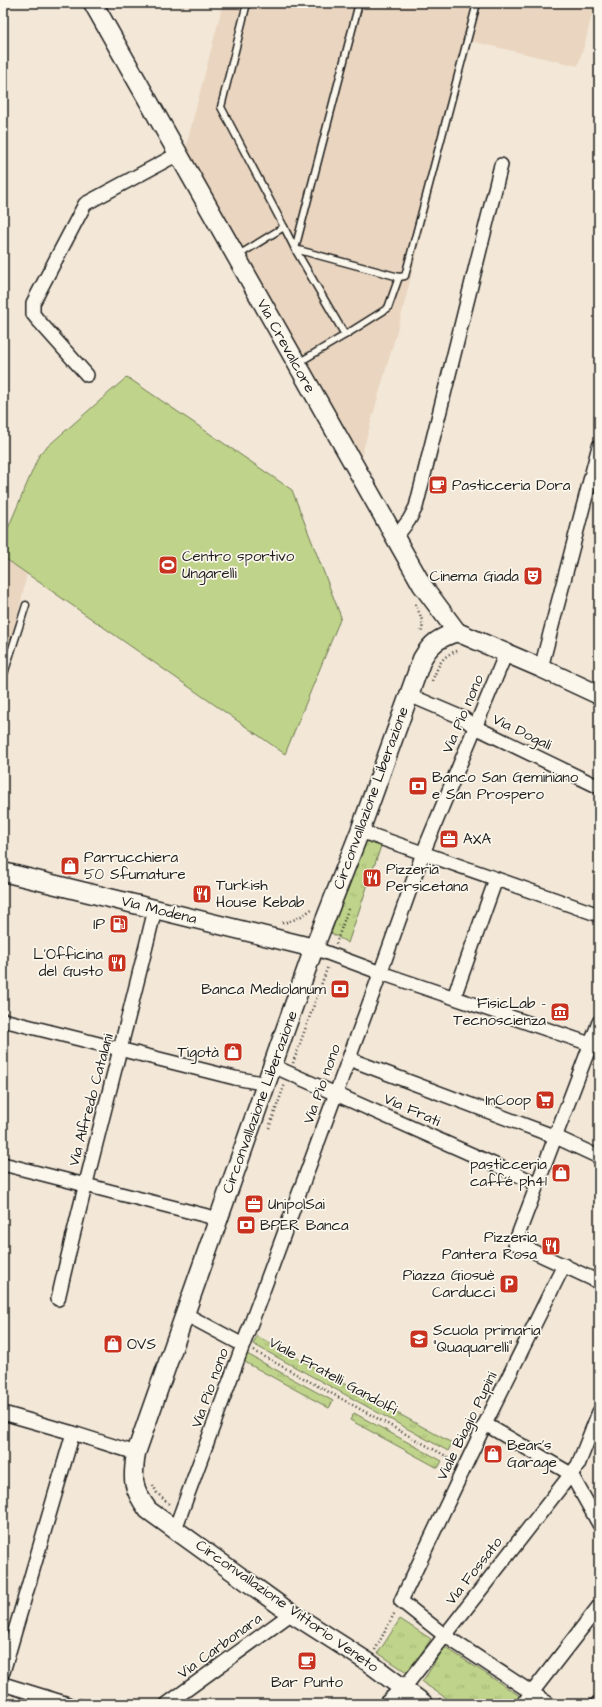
<svg xmlns="http://www.w3.org/2000/svg" width="602" height="1707" viewBox="0 0 602 1707" font-family="'Architects Daughter',sans-serif">
<style>
.built{fill:#ead6c0}
.grass{fill:url(#grass-tufts);stroke:#6e7853}
.pitch{fill:#bfd48a;stroke:#6e7853}
.lines{fill:none;stroke-linecap:round;stroke-linejoin:round}
.service-casing{stroke:#1c1c1c;stroke-width:9}
.minor-casing{stroke:#1c1c1c;stroke-width:16}
.tertiary-casing{stroke:#1c1c1c;stroke-width:19}
.secondary-casing{stroke:#1c1c1c;stroke-width:21}
.path{stroke:#1c1c1c;stroke-width:2.5;stroke-dasharray:1 3;stroke-linecap:butt}
.service{stroke:#fbf7ec;stroke-width:6}
.minor{stroke:#fbf7ec;stroke-width:13}
.tertiary{stroke:#fbf7ec;stroke-width:16}
.secondary{stroke:#fbf7ec;stroke-width:18}
.labels{text-anchor:middle;dominant-baseline:central;stroke-width:3.5;stroke-linejoin:round;paint-order:stroke}
.street-label{font-size:15px;fill:#1c1c1c;stroke:#fbf7ec}
.poi-label{font-size:15px;fill:#1c1c1c;stroke:#fbf7ec;text-anchor:start}
</style>
<defs>
<pattern id="grass-tufts" width="24" height="20" patternUnits="userSpaceOnUse"><rect width="24" height="20" fill="#bfd48a"/><path d="M3 7l-1-3M5 7V3M7 7l1-3M15 17l-1-3M17 17v-4M19 17l1-3" fill="none" stroke="#a4b576"/></pattern>
</defs>
<rect width="100%" height="100%" fill="#f3e8d8"/>
<filter id="ink" filterUnits="userSpaceOnUse"><feTurbulence type="fractalNoise" baseFrequency=".025" numOctaves="2"/><feDisplacementMap in="SourceGraphic" scale="8" xChannelSelector="R" yChannelSelector="G"/><feConvolveMatrix kernelMatrix="1 2 1 2 8 2 1 2 1" color-interpolation-filters="sRGB"/></filter>
<g filter="url(#ink)">
<g class="built">
<polygon points="223,3 595,3 585,43 578,66 470,41 401,317 356,475 183,158"/>
<polygon points="3,557 27,574 3,682"/>
</g>
<g class="grass">
<polygon points="365,840 381,846 348,943 331,933"/>
<polygon points="257,1336 452,1443 448,1451 253,1344"/>
<polygon points="247,1354 333,1401 329,1408 243,1361"/>
<polygon points="354,1413 442,1461 438,1468 350,1420"/>
<polygon points="400,1619 431,1639 408,1673 378,1653"/>
<polygon points="445,1647 520,1696 515,1704 455,1704 422,1682"/>
</g>
<polygon class="pitch" points="127,377 292,490 341,617 285,754 3,557 3,540 40,453"/>
<g class="lines">
<defs>
<g id="service">
<polyline points="284,227 295,249 399,277 388,308 345,335"/>
<polyline points="237,256 284,227 221,107 247,3"/>
<polyline points="399,277 405,276 477,3"/>
<polyline points="298,363 345,335 295,249 359,3"/>
<polyline points="3,677 26,605"/>
</g>
<g id="minor">
<polyline points="87,375 37,319 33,314 33,303 85,204 178,154"/>
<polyline points="396,537 409,520 416,507 501,165"/>
<polyline points="541,668 599,446"/>
<polyline points="409,695 463,718 475,727 599,787"/>
<polyline points="360,831 599,915"/>
<polyline points="314,948 381,973 599,1047"/>
<polyline points="454,997 496,879"/>
<polyline points="3,1020 235,1078 267,1084"/>
<polyline points="599,1022 515,1243 599,1282"/>
<polyline points="349,1059 556,1137 599,1157"/>
<polyline points="273,1066 538,1184"/>
<polyline points="3,1164 219,1219"/>
<path d="M58,1299C88,1168 124,1039 155,909"/>
<polyline points="185,1314 243,1345"/>
<polyline points="3,1413 73,1433 136,1453"/>
<polyline points="485,1424 571,1474 599,1524"/>
<polyline points="175,1529 376,985 423,853 506,653"/>
<polyline points="3,1672 73,1433"/>
<polyline points="3,1684 68,1704"/>
<polyline points="404,1688 578,1465 599,1412"/>
<polyline points="167,1704 292,1613"/>
<polyline points="523,1704 599,1606"/>
<polyline points="549,1704 444,1635 401,1601 485,1424 564,1265"/>
<polyline points="597,1704 599,1702"/>
</g>
<polyline id="tertiary" points="387,1704 404,1688"/>
<g id="secondary">
<polyline points="93,3 422,585 457,632"/>
<polyline points="3,872 314,948"/>
<path d="M424,1704L368,1662L285,1609L148,1510C132,1488 132,1480 136,1453L314,948L360,831L422,659C431,643 439,638 457,632L541,668L599,695"/>
</g>
</defs>
<use href="#service" class="service-casing"/>
<use href="#minor" class="minor-casing"/>
<use href="#tertiary" class="tertiary-casing"/>
<use href="#secondary" class="secondary-casing"/>
<g class="path">
<path d="M415,604C420,614 425,623 421,633"/>
<path d="M432,681C439,665 441,655 460,650"/>
<path d="M282,923C294,921 303,916 313,908"/>
<polyline points="336,944 348,909"/>
<polyline points="293,1063 328,966"/>
<polyline points="269,1128 285,1084"/>
<polyline points="254,1351 455,1461"/>
<polyline points="153,1485 157,1493 170,1505"/>
<polyline points="375,1650 395,1612"/>
<polyline points="80,1699 97,1704"/>
<polyline points="439,1699 447,1704"/>
</g>
<use href="#service" class="service"/>
<use href="#minor" class="minor"/>
<use href="#tertiary" class="tertiary"/>
<use href="#secondary" class="secondary"/>
</g>
</g>
<defs>
<symbol id="cafe-square" viewBox="-11 -11 22 22"><rect x="-9" y="-9" width="18" height="18" rx="4" fill="#c8321e" stroke="#fbf7ec"/><path d="M-5.5-4.5H6V0H3Q3 3.5 0 3.5H-2.5Q-5.5 3.5-5.5 0ZM3-3.2v2h1.7v-2ZM-6 4.5H4V6H-6Z" fill="#fff"/></symbol>
<symbol id="stadium-square" viewBox="-11 -11 22 22"><rect x="-9" y="-9" width="18" height="18" rx="4" fill="#c8321e" stroke="#fbf7ec"/><path d="M0-5a6.5 5 0 1 0 0 10a6.5 5 0 1 0 0-10ZM-3.5-1.8h7v3.6h-7Z" fill="#fff"/></symbol>
<symbol id="theatre-square" viewBox="-11 -11 22 22"><rect x="-9" y="-9" width="18" height="18" rx="4" fill="#c8321e" stroke="#fbf7ec"/><path d="M-5-5.5Q0-4 5-5.5V0Q5 5 0 6Q-5 5-5 0ZM-3.3-2.5H-1v1.5H-3.3ZM1-2.5H3.3v1.5H1ZM-2.8 1Q0 5.5 2.8 1Z" fill="#fff"/></symbol>
<symbol id="bank-square" viewBox="-11 -11 22 22"><rect x="-9" y="-9" width="18" height="18" rx="4" fill="#c8321e" stroke="#fbf7ec"/><path d="M-6-4H6V4H-6ZM0-2.3a2.3 2.3 0 1 0 0 4.6a2.3 2.3 0 1 0 0-4.6Z" fill="#fff"/></symbol>
<symbol id="office-square" viewBox="-11 -11 22 22"><rect x="-9" y="-9" width="18" height="18" rx="4" fill="#c8321e" stroke="#fbf7ec"/><path d="M-6-3h4V-5.5h4V-3h4V5H-6ZM-1-4.5V-3h2v-1.5ZM-6 0V1H6V0Z" fill="#fff"/></symbol>
<symbol id="shop-square" viewBox="-11 -11 22 22"><rect x="-9" y="-9" width="18" height="18" rx="4" fill="#c8321e" stroke="#fbf7ec"/><path d="M-5-2.5h2.3a2.7 3.5 0 0 1 5.4 0H5L5.5 6h-11ZM-1.5-2.5h3a1.5 2.3 0 0 0-3 0Z" fill="#fff"/></symbol>
<symbol id="restaurant-square" viewBox="-11 -11 22 22"><rect x="-9" y="-9" width="18" height="18" rx="4" fill="#c8321e" stroke="#fbf7ec"/><path d="M-5-6h1v4h1v-4h1v4h1v-4h1v5L-1.5 .5V6h-2V.5L-5-1ZM5-6V6H3V1.5H1.5Q1.5-4 5-6Z" fill="#fff"/></symbol>
<symbol id="fuel-square" viewBox="-11 -11 22 22"><rect x="-9" y="-9" width="18" height="18" rx="4" fill="#c8321e" stroke="#fbf7ec"/><path d="M-5.5-6h7V0h2V4h1.3V-2.5L3-4.5l.8-.8L6-3V5H2.5V1h-1V6h-7ZM-4.2-4.7v3.2H.2V-4.7Z" fill="#fff"/></symbol>
<symbol id="museum-square" viewBox="-11 -11 22 22"><rect x="-9" y="-9" width="18" height="18" rx="4" fill="#c8321e" stroke="#fbf7ec"/><path d="M0-6L6-3V-2H-6V-3ZM-5-1h2V3h-2ZM-1-1h2V3h-2ZM3-1h2V3H3ZM-6 4H6V6H-6Z" fill="#fff"/></symbol>
<symbol id="supermarket-square" viewBox="-11 -11 22 22"><rect x="-9" y="-9" width="18" height="18" rx="4" fill="#c8321e" stroke="#fbf7ec"/><path d="M-6-5.5h2.5l.6 2H6L4.5 2H-2.5L-4.4-4H-6ZM-1.5 3.2a1.3 1.3 0 1 0 .1 0ZM3 3.2a1.3 1.3 0 1 0 .1 0Z" fill="#fff"/></symbol>
<symbol id="parking-square" viewBox="-11 -11 22 22"><rect x="-9" y="-9" width="18" height="18" rx="4" fill="#c8321e" stroke="#fbf7ec"/><path d="M-3.5-5.5H1a3.5 3.5 0 0 1 0 7H-1V5.5H-3.5ZM-1-3.4V-.6H.8a1.4 1.4 0 0 0 0-2.8Z" fill="#fff"/></symbol>
<symbol id="school-square" viewBox="-11 -11 22 22"><rect x="-9" y="-9" width="18" height="18" rx="4" fill="#c8321e" stroke="#fbf7ec"/><path d="M0-5L7-2L0 1L-7-2ZM-4 1L0 2.5L4 1V4Q0 6-4 4Z" fill="#fff"/></symbol>
</defs>
<g fill-rule="evenodd">
<use href="#cafe-square" x="427" y="474" width="22" height="22"/>
<use href="#stadium-square" x="157" y="554" width="22" height="22"/>
<use href="#theatre-square" x="522" y="565" width="22" height="22"/>
<use href="#bank-square" x="407" y="775" width="22" height="22"/>
<use href="#office-square" x="438" y="828" width="22" height="22"/>
<use href="#shop-square" x="59" y="855" width="22" height="22"/>
<use href="#restaurant-square" x="361" y="867" width="22" height="22"/>
<use href="#restaurant-square" x="191" y="883" width="22" height="22"/>
<use href="#fuel-square" x="108" y="913" width="22" height="22"/>
<use href="#restaurant-square" x="106" y="952" width="22" height="22"/>
<use href="#bank-square" x="329" y="978" width="22" height="22"/>
<use href="#museum-square" x="549" y="1001" width="22" height="22"/>
<use href="#shop-square" x="222" y="1041" width="22" height="22"/>
<use href="#supermarket-square" x="534" y="1089" width="22" height="22"/>
<use href="#shop-square" x="550" y="1162" width="22" height="22"/>
<use href="#office-square" x="243" y="1193" width="22" height="22"/>
<use href="#bank-square" x="235" y="1214" width="22" height="22"/>
<use href="#restaurant-square" x="540" y="1235" width="22" height="22"/>
<use href="#parking-square" x="498" y="1273" width="22" height="22"/>
<use href="#school-square" x="408" y="1328" width="22" height="22"/>
<use href="#shop-square" x="102" y="1333" width="22" height="22"/>
<use href="#shop-square" x="482" y="1443" width="22" height="22"/>
<use href="#cafe-square" x="296" y="1650" width="22" height="22"/>
</g>
<g class="labels">
<g class="street-label">
<text transform="translate(286 346) rotate(61)">Via Crevalcore</text>
<text transform="translate(463 714) rotate(-67)">Via Pio nono</text>
<text transform="translate(522 732) rotate(26)">Via Dogali</text>
<text transform="translate(371 798) rotate(-70)">Circonvallazione Liberazione</text>
<text transform="translate(159 910) rotate(14)">Via Modena</text>
<text transform="translate(322 1084) rotate(-70)">Via Pio nono</text>
<text transform="translate(91 1100) rotate(-75)">Via Alfredo Catalani</text>
<text transform="translate(260 1102) rotate(-70)">Circonvallazione Liberazione</text>
<text transform="translate(412 1110) rotate(24)">Via Frati</text>
<text transform="translate(333 1376) rotate(29)">Viale Fratelli Gandolfi</text>
<text transform="translate(210 1388) rotate(-70)">Via Pio nono</text>
<text transform="translate(467 1426) rotate(-64)">Viale Biagio Pupini</text>
<text transform="translate(474 1571) rotate(-52)">Via Fossato</text>
<text transform="translate(287 1606) rotate(35)">Circonvallazione Vittorio Veneto</text>
<text transform="translate(220 1646) rotate(-36)">Via Carbonara</text>
</g>
<g class="poi-label">
<text x="452" y="485">Pasticceria Dora</text>
<text x="182" y="556">Centro sportivo<tspan x="182" dy="17">Ungarelli</tspan></text>
<text x="519" y="576" text-anchor="end">Cinema Giada</text>
<text x="432" y="777">Banco San Geminiano<tspan x="432" dy="17">e San Prospero</tspan></text>
<text x="463" y="839">AXA</text>
<text x="84" y="857">Parrucchiera<tspan x="84" dy="17">50 Sfumature</tspan></text>
<text x="386" y="869">Pizzeria<tspan x="386" dy="17">Persicetana</tspan></text>
<text x="216" y="885">Turkish<tspan x="216" dy="17">House Kebab</tspan></text>
<text x="105" y="924" text-anchor="end">IP</text>
<text x="103" y="954" text-anchor="end">L'Officina<tspan x="103" dy="17">del Gusto</tspan></text>
<text x="326" y="989" text-anchor="end">Banca Mediolanum</text>
<text x="546" y="1003" text-anchor="end">FisicLab -<tspan x="546" dy="17">Tecnoscienza</tspan></text>
<text x="219" y="1052" text-anchor="end">Tigotà</text>
<text x="531" y="1100" text-anchor="end">InCoop</text>
<text x="547" y="1164" text-anchor="end">pasticceria<tspan x="547" dy="17">caffé ph41</tspan></text>
<text x="268" y="1204">UnipolSai</text>
<text x="260" y="1225">BPER Banca</text>
<text x="537" y="1237" text-anchor="end">Pizzeria<tspan x="537" dy="17">Pantera Rosa</tspan></text>
<text x="495" y="1275" text-anchor="end">Piazza Giosuè<tspan x="495" dy="17">Carducci</tspan></text>
<text x="433" y="1330">Scuola primaria<tspan x="433" dy="17">"Quaquarelli"</tspan></text>
<text x="127" y="1344">OVS</text>
<text x="507" y="1445">Bear's<tspan x="507" dy="17">Garage</tspan></text>
<text x="307" y="1682" text-anchor="middle">Bar Punto</text>
</g>
</g>
<rect width="602" height="1707" fill="none" stroke="#fbf7ec" stroke-width="16"/>
<rect x="8" y="8" width="586" height="1691" fill="none" stroke="#1c1c1c" stroke-width="1.5" filter="url(#ink)"/>
</svg>
